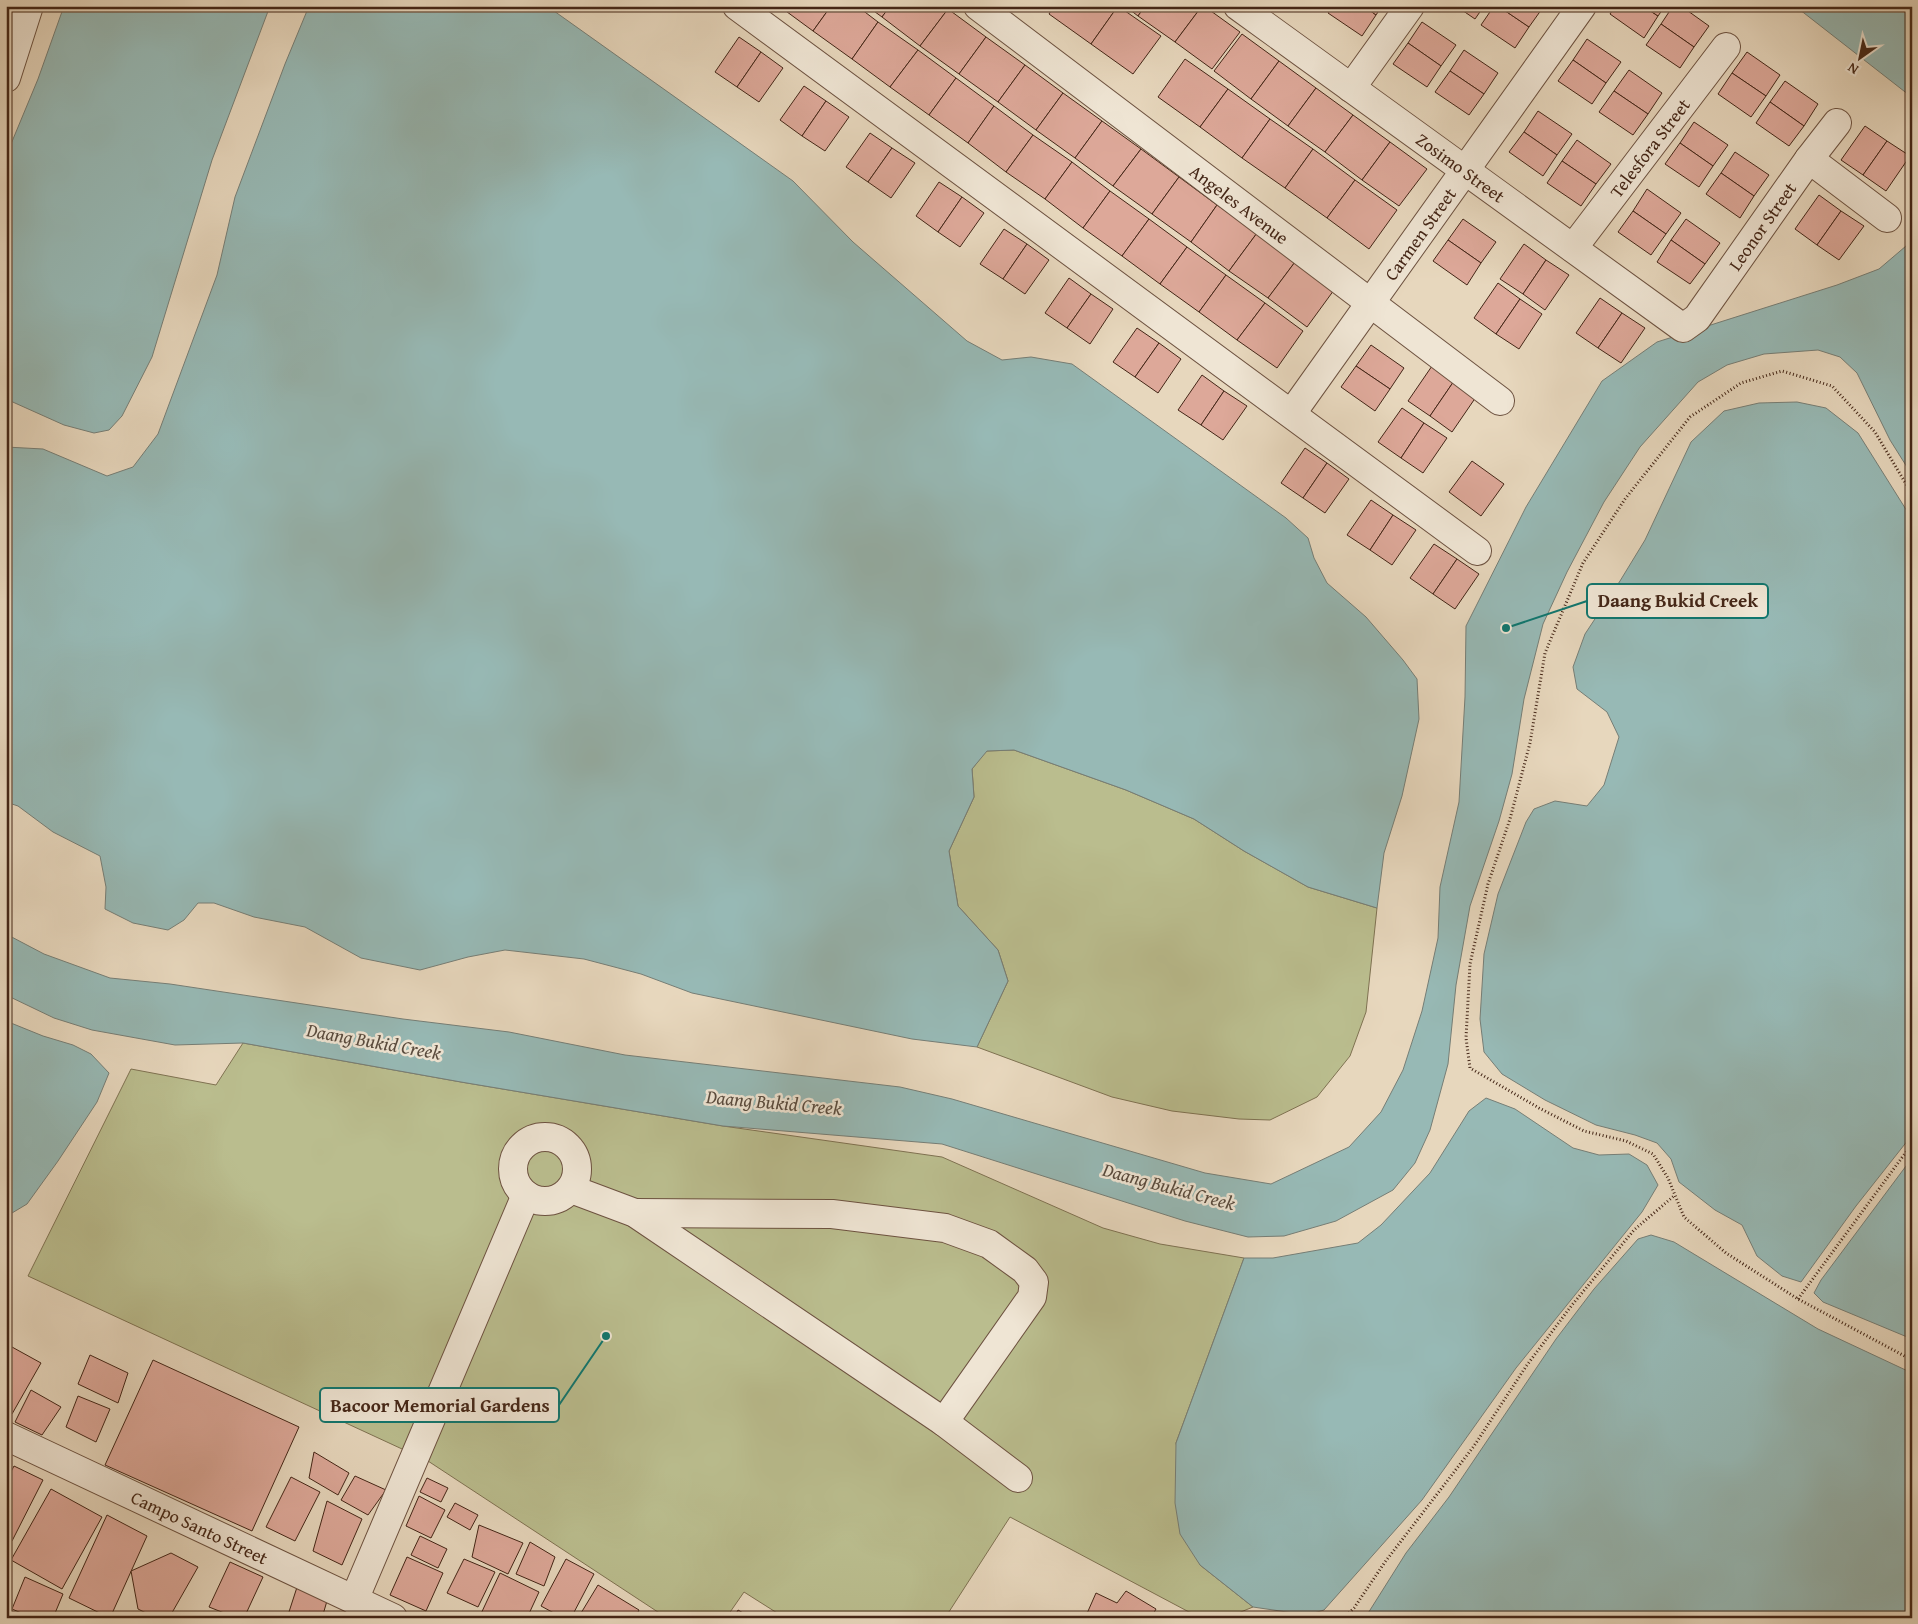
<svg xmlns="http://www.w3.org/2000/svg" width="1918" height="1624" viewBox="0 0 1918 1624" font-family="'Gentium Book Plus',serif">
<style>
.green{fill:#babd8e;stroke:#7f7252}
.water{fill:#97b9b5;stroke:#767e76}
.building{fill:#dda899;stroke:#442617}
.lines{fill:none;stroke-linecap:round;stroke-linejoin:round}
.minor-casing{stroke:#6d5240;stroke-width:30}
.path{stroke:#442617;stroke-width:3;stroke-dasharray:1 2.5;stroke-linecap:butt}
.minor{stroke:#efe5d4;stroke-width:28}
.labels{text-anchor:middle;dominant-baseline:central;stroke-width:5;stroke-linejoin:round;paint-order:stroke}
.street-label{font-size:18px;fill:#442617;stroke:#efe5d4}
.water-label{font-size:19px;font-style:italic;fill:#594b3e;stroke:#efe5d4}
.leader{fill:none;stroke:#0f766e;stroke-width:2}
.callout-dot{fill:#0f766e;stroke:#efe5d4;stroke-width:2}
.callout{fill:#efe5d4;stroke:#0f766e;stroke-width:2}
.callout-label{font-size:19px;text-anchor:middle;font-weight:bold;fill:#442617}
</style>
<rect width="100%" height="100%" fill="#e7d7bd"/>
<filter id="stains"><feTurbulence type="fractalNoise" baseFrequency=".004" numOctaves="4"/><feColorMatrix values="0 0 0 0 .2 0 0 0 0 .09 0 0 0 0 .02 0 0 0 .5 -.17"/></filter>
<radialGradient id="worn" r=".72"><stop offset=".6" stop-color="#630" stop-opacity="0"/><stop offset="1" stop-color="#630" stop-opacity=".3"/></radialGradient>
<g class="green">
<polygon points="1014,750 1126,790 1194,819 1244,851 1308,887 1377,908 1366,1012 1350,1056 1317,1097 1270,1120 1239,1119 1172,1111 1112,1097 977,1047 1008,981 998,950 958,906 949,851 974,797 972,769 986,751"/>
<polygon points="243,1043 461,1082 723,1126 942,1157 1103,1228 1160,1244 1244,1258 1176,1443 1200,1565 1253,1607 1226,1618 1213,1618 1189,1612 1010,1517 945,1618 785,1618 744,1592 726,1618 667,1618 428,1461 28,1276 131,1069 216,1085"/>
</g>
<g class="water">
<polygon points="64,6 270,6 212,160 152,357 122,416 109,430 94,433 64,425 6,399 6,156 38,79"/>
<polygon points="309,6 547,6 793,181 853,242 967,341 1002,360 1031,357 1072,364 1286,518 1308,538 1314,558 1327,583 1366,617 1403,660 1417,679 1419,719 1402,796 1384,853 1377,908 1308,887 1244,851 1194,819 1126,790 1014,750 987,751 972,769 974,797 949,851 958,906 998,950 1008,981 977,1047 912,1039 692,993 641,974 584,959 505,950 468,957 420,970 361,958 305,927 254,917 214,903 198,903 184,920 168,930 133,923 105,909 106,887 100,856 53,832 18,806 6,802 6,447 43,449 107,476 133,467 158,434 217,275 235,197 285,64"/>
<polygon points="1795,6 1912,6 1912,99 1909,95"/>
<polygon points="1912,235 1912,475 1890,440 1857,373 1840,357 1818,350 1764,354 1727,365 1698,382 1640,447 1604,502 1567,572 1543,624 1524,699 1512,774 1499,821 1470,906 1456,985 1448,1064 1430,1130 1415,1163 1393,1190 1336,1221 1284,1236 1248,1237 1185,1221 942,1144 723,1126 461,1082 243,1043 175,1045 92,1030 54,1018 6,995 6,934 44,954 110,978 170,984 403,1019 509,1032 625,1055 900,1087 952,1099 1205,1173 1271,1184 1349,1147 1381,1112 1403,1070 1422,1011 1438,938 1440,887 1459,802 1465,697 1466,626 1526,507 1602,381 1657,342 1837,285 1879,269 1906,246"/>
<polygon points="1797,402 1826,408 1858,433 1912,519 1912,1135 1856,1206 1801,1282 1782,1276 1757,1256 1742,1225 1715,1210 1679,1182 1671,1159 1657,1143 1635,1135 1596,1125 1545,1100 1502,1074 1484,1052 1480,1019 1484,954 1498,894 1526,822 1534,809 1555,801 1587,806 1604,785 1619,737 1607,712 1577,689 1573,667 1585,634 1620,581 1645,540 1691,442 1724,411 1759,403"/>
<polygon points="6,1021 43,1036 73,1045 91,1054 109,1073 97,1102 58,1161 27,1204 12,1213 6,1213"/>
<polygon points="1486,1098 1515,1109 1573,1148 1599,1155 1629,1154 1647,1165 1658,1185 1642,1212 1516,1368 1422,1500 1324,1610 1307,1615 1253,1607 1200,1565 1180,1534 1175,1503 1176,1443 1244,1258 1273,1258 1358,1243 1381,1225 1430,1173 1469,1111"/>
<polygon points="1912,1158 1912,1339 1823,1302 1814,1293 1821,1280"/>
<polygon points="1651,1235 1674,1242 1818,1329 1912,1373 1912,1618 1365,1618 1406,1553 1449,1497 1556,1339 1594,1289 1638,1239"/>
</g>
<g class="building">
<polygon points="779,6 831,6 813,31"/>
<polygon points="831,6 857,6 878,22 852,59 813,31"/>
<polygon points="867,6 890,6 882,17"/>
<polygon points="890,6 945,6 948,9 920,46 882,17"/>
<polygon points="1054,6 1118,6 1091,44 1049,14"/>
<polygon points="1118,6 1161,36 1133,74 1091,44"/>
<polygon points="1125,6 1145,6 1138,16"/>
<polygon points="1145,6 1202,6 1175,42 1138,16"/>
<polygon points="1202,6 1204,6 1240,32 1212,69 1175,42"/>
<polygon points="1333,6 1364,6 1376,15 1362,36 1328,13"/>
<polygon points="1364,6 1382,6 1376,15"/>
<polygon points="1456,6 1484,6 1475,19"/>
<polygon points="1494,6 1498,6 1529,27 1515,48 1481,25"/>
<polygon points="1498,6 1544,6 1529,27"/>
<polygon points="1615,6 1643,6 1658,16 1644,38 1610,14"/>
<polygon points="1643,6 1665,6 1658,16"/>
<polygon points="1673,6 1681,6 1709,26 1694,47 1661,24"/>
<polygon points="948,9 986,37 959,74 920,46"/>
<polygon points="878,22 918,50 890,87 852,59"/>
<polygon points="1422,22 1456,45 1441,66 1408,43"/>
<polygon points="1661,24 1694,47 1680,68 1646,45"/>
<polygon points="1242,34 1279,61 1251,99 1214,71"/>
<polygon points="739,37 761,52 737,87 715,72"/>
<polygon points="986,37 1025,65 998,102 959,74"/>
<polygon points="1587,39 1621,62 1606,83 1573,60"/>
<polygon points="1408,43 1441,66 1427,87 1393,64"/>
<polygon points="918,50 956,78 929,115 890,87"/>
<polygon points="1464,50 1498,73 1484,94 1450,71"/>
<polygon points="761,52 783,68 759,102 737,87"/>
<polygon points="1747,52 1780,75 1766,96 1732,73"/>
<polygon points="1185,59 1228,89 1200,127 1158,97"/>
<polygon points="1573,60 1606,83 1592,104 1558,81"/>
<polygon points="1279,61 1316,88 1288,126 1251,99"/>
<polygon points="1025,65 1063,93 1036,130 998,102"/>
<polygon points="1629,70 1662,93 1648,114 1614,91"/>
<polygon points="1450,71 1484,94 1469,115 1435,92"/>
<polygon points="1732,73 1766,96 1751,117 1718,94"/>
<polygon points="956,78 994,106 968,143 929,115"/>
<polygon points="1785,81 1818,104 1804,126 1770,102"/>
<polygon points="804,86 826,101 802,136 780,120"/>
<polygon points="1316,88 1353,115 1325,152 1288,126"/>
<polygon points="1228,89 1270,119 1242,158 1200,127"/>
<polygon points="1614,91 1648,114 1633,135 1599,112"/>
<polygon points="1063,93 1102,121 1075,158 1036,130"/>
<polygon points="826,101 849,117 825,151 802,136"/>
<polygon points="1770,102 1804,126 1789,146 1756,123"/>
<polygon points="994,106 1033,135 1006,172 968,143"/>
<polygon points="1538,111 1572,134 1557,155 1524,132"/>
<polygon points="1353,115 1390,142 1362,180 1325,152"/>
<polygon points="1270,119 1313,149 1285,188 1242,158"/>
<polygon points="1102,121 1141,149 1113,186 1075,158"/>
<polygon points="1694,122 1728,145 1713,166 1680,143"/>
<polygon points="1865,126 1887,141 1863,175 1841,160"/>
<polygon points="1524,132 1557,155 1543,176 1509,152"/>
<polygon points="870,133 892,148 868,182 846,167"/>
<polygon points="1033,135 1072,162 1045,199 1006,172"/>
<polygon points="1577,140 1611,164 1596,184 1562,161"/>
<polygon points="1887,141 1910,156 1886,191 1863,175"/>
<polygon points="1390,142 1427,169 1399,206 1362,180"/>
<polygon points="1680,143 1713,166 1699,187 1665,164"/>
<polygon points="892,148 915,163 891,198 868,182"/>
<polygon points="1141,149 1179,177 1152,214 1113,186"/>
<polygon points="1313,149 1355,180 1327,218 1285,188"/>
<polygon points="1735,152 1769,175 1754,196 1721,173"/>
<polygon points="1562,161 1596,184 1581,206 1547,183"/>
<polygon points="1072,162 1110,191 1083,228 1045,199"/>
<polygon points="1721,173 1754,196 1740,218 1706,194"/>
<polygon points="1179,177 1217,205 1191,242 1152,214"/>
<polygon points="1355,180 1397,210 1369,249 1327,218"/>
<polygon points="939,182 962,197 938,232 916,216"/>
<polygon points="1647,189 1681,213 1666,234 1633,211"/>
<polygon points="1110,191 1149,219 1122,256 1083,228"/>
<polygon points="1819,195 1841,211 1817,245 1795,229"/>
<polygon points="962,197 984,213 960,247 938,232"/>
<polygon points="1217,205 1257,233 1229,271 1191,242"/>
<polygon points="1633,211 1666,234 1651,255 1618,232"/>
<polygon points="1841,211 1864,226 1839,260 1817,245"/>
<polygon points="1149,219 1187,247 1160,284 1122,256"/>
<polygon points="1463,219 1496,242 1481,263 1448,240"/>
<polygon points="1686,219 1720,243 1705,264 1671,240"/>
<polygon points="1004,229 1027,244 1003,279 980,264"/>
<polygon points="1257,233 1295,262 1268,298 1229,271"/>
<polygon points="1448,240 1481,263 1467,285 1433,261"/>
<polygon points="1671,240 1705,264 1690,284 1657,262"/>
<polygon points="1027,244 1049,260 1025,294 1003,279"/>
<polygon points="1524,244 1546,260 1523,294 1500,279"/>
<polygon points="1187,247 1226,275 1199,312 1160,284"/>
<polygon points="1546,260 1569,275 1545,310 1523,294"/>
<polygon points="1295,262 1334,290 1307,327 1268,298"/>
<polygon points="1226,275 1265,303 1237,340 1199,312"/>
<polygon points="1069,278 1091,294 1067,328 1045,313"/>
<polygon points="1498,283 1520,299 1496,334 1474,318"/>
<polygon points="1091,294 1113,309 1090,344 1067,328"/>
<polygon points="1600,298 1622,313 1598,348 1576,333"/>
<polygon points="1520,299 1542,314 1519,349 1496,334"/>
<polygon points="1265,303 1303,331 1277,368 1237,340"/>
<polygon points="1622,313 1645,328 1621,363 1598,348"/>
<polygon points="1137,328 1159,343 1135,377 1113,362"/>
<polygon points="1159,343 1181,359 1158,393 1135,377"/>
<polygon points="1371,345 1404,368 1390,389 1356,366"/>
<polygon points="1356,366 1390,389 1375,411 1341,387"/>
<polygon points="1432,366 1454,381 1430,416 1408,401"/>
<polygon points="1202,375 1224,391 1201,425 1178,410"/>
<polygon points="1454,381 1476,397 1452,432 1430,416"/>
<polygon points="1224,391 1247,406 1223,440 1201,425"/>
<polygon points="1402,408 1424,423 1401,458 1378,442"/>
<polygon points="1424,423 1447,438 1423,473 1401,458"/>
<polygon points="1305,448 1327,463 1303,498 1281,483"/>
<polygon points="1472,461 1504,484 1481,516 1449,492"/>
<polygon points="1327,463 1349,479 1325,513 1303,498"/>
<polygon points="1371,500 1393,515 1370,550 1347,535"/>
<polygon points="1393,515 1416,530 1392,565 1370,550"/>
<polygon points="1434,544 1457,559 1433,594 1410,578"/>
<polygon points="1457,559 1479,574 1455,609 1433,594"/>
<polygon points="12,1347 41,1363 12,1414 6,1411 6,1357"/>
<polygon points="90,1355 128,1373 118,1403 78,1384"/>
<polygon points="153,1360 299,1427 252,1531 105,1465"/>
<polygon points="31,1390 61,1407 42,1435 15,1422"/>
<polygon points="78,1396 110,1409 96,1442 66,1427"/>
<polygon points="314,1452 349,1473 338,1495 309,1478"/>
<polygon points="14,1466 43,1480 12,1541 6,1538 6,1481"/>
<polygon points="355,1476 386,1490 368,1515 341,1500"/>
<polygon points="291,1477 320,1492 295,1541 266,1527"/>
<polygon points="427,1478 448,1488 441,1502 420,1492"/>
<polygon points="51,1489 102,1517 62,1589 11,1560"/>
<polygon points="419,1496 445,1510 431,1538 406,1526"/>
<polygon points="327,1501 362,1519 342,1565 313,1551"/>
<polygon points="455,1503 478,1515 470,1530 447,1517"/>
<polygon points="107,1515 147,1536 110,1618 69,1598"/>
<polygon points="479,1525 523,1543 508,1574 472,1557"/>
<polygon points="420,1536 447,1549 438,1568 411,1555"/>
<polygon points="530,1542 555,1557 544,1586 516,1574"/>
<polygon points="171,1553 198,1567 169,1618 156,1618 138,1609 131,1571"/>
<polygon points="407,1557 443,1573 426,1611 390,1595"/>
<polygon points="464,1559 495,1572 478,1607 447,1593"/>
<polygon points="566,1559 594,1574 571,1618 563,1618 541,1606"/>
<polygon points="230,1562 263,1577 244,1618 237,1618 209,1607"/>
<polygon points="500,1573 539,1592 527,1618 479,1618"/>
<polygon points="25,1577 63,1594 53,1618 33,1618 12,1609"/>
<polygon points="299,1581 329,1594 322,1618 287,1618"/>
<polygon points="598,1585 639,1610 635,1618 578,1618"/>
<polygon points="1126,1591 1156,1609 1151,1618 1085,1618 1096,1593 1117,1603"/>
<polygon points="738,1610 752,1618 734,1618"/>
</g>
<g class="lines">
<defs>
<g id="minor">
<polyline points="737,6 1477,551"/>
<path id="s1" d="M978,6L1500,401"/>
<path id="s2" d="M1238,6L1683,328L1697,318L1809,159L1837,123"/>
<polyline points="6,78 29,6"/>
<polyline points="1351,88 1410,6"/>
<polyline points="1809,159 1887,218"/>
<path id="s3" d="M1573,248L1726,47"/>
<path id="s4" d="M1292,413L1582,6"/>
<circle cx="545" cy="1169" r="32"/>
<polyline points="571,1189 635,1213 944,1422 1018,1478"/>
<polyline points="635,1213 832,1214 945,1228 989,1244 1025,1270 1034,1282 1032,1297 944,1422"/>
<path id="s5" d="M6,1436L393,1618"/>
<polyline points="354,1600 526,1195"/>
</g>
</defs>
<use href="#minor" class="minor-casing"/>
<g class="path">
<polyline points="1912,494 1875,432 1832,386 1782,371 1741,383 1690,417 1625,499 1583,563 1545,653 1530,743 1510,819 1488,884 1470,964 1466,1038 1470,1068 1539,1108 1584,1131 1626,1141 1653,1154 1668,1178 1684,1217 1726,1253 1798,1299 1912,1360"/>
<polyline points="1798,1299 1912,1144"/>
<polyline points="1344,1618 1354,1608 1385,1562 1474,1446 1527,1365 1572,1305 1634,1230 1675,1195"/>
</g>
<use href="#minor" class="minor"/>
</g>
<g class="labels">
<g class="street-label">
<text stroke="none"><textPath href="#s3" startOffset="126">Telesfora Street</textPath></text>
<text stroke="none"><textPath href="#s2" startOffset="275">Zosimo Street</textPath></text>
<text stroke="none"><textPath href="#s1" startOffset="328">Angeles Avenue</textPath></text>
<text stroke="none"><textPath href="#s2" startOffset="679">Leonor Street</textPath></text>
<text stroke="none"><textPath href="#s4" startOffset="220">Carmen Street</textPath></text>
<text stroke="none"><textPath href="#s5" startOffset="214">Campo Santo Street</textPath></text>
</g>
<g class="water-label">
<text transform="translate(374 1041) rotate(10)">Daang Bukid Creek</text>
<text transform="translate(774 1102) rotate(5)">Daang Bukid Creek</text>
<text transform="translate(1169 1186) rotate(15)">Daang Bukid Creek</text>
</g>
</g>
<path class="leader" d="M1506 628L1587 601M606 1336L559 1405"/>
<g class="callout-dot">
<circle cx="1506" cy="628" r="5"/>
<circle cx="606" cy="1336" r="5"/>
</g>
<g class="callout">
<rect x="1587" y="584" width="181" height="34" rx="5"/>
<rect x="320" y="1388" width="239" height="34" rx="5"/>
</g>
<g class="callout-label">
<text x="1678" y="607">Daang Bukid Creek</text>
<text x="440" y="1412">Bacoor Memorial Gardens</text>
</g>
<rect width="1918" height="1624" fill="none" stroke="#e7d7bd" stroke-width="25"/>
<rect x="8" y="8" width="1903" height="1609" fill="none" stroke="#442617" stroke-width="2.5"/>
<rect x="12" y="12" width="1893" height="1599" fill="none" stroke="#442617"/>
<g transform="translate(1860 58) rotate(213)" stroke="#efe5d4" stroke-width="4" paint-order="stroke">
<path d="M0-4L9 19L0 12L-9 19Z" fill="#442617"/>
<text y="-8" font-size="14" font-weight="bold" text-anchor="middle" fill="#442617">N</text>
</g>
<rect width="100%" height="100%" filter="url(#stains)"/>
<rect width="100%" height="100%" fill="url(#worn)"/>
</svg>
